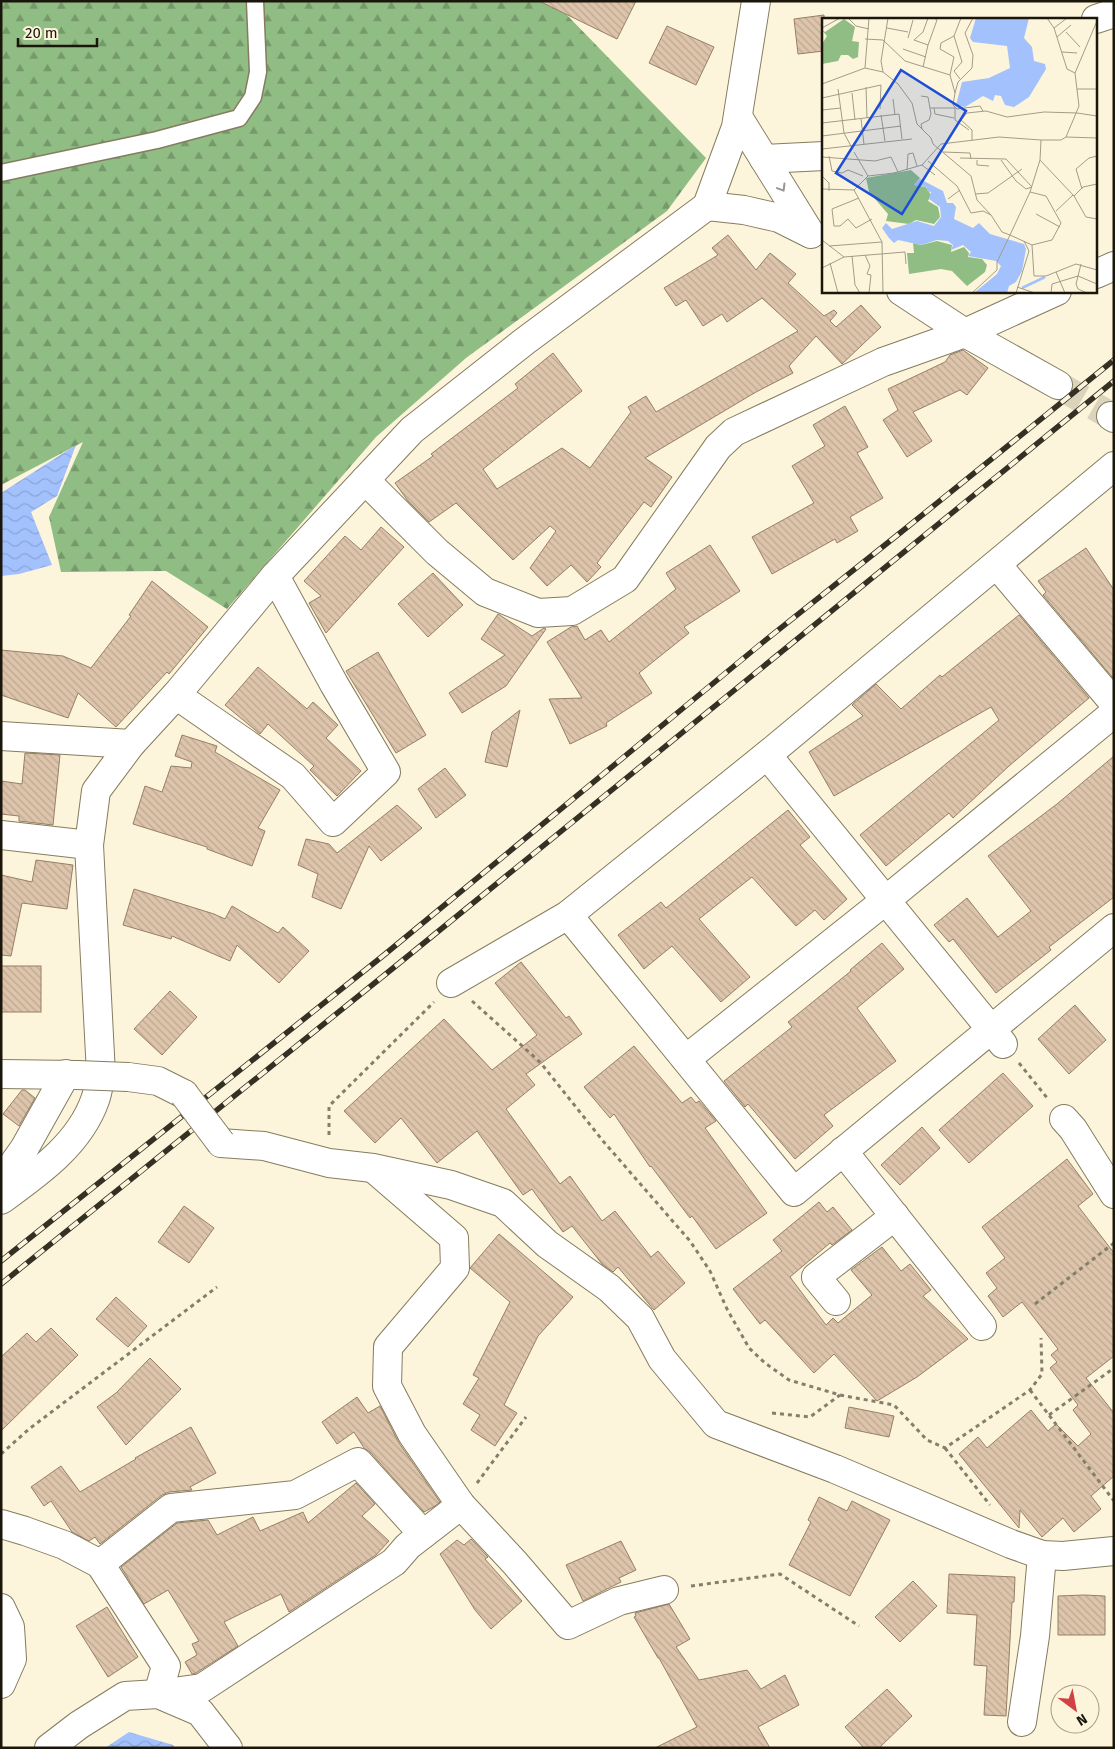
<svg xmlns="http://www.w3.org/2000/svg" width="1115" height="1749" viewBox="0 0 1115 1749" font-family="'Fira Sans',sans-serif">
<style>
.forest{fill:url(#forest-firs)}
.water{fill:url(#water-waves)}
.building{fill:url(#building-back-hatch);stroke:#967f67}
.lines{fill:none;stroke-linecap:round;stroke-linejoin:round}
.street-tunnel{stroke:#dbd4bc;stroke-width:28;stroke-dasharray:28 14;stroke-linecap:butt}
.lane-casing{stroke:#857c5f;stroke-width:19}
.street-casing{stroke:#857c5f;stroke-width:30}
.secondary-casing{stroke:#857c5f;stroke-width:30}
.path{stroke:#847e6c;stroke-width:3;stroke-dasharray:4 4;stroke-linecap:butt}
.lane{stroke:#fff;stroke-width:16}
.street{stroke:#fff;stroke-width:28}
.secondary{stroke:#fff;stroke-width:28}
.rail-casing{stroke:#353024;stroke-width:5.5}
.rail{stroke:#fdf5db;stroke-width:4;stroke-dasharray:11;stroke-linecap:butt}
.street-bridge-casing{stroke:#857c5f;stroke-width:30;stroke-linecap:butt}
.street-bridge{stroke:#fff;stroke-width:28}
.oneway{stroke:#989691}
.inset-river{fill:none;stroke:#a2c1fd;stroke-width:2.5}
.inset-road{fill:none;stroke:#a29c88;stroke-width:1}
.view{fill:#1d4ed8;fill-opacity:0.15;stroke:#1d4ed8;stroke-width:2.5}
.inset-edge{fill:none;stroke:#1a160b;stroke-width:2.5}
</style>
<defs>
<pattern id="forest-firs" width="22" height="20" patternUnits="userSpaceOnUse" patternTransform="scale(1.25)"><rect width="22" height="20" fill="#90bd84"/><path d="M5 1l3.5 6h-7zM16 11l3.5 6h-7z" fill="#75996a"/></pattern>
<pattern id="water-waves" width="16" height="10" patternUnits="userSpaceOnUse" patternTransform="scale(1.25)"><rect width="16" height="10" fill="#a2c1fd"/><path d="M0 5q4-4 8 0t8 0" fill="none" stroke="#8ba5d8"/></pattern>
<pattern id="building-back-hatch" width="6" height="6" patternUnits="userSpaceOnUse" patternTransform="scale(1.25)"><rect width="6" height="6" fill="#ddc4ab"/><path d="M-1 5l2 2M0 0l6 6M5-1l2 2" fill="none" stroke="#bda892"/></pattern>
</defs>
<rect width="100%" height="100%" fill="#fdf5db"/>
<polygon class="forest" points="1,1 539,1 563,11 706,158 667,211 466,358 376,437 227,609 166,571 61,572 49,517 83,442 1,485"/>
<g class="water">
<polygon points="76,445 57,496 31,512 52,565 19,574 1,576 1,493"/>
<polygon points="129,1732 173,1745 175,1748 105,1748"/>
</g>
<g class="building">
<polygon points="539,1 636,1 617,39"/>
<polygon points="824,15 824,51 798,54 794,19"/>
<polygon points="667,26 714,47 696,85 649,63"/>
<polygon points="728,235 756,270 770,253 796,274 788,283 824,316 834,310 837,313 830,321 836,327 861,305 881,327 842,364 816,336 789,366 793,373 756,392 645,458 672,477 651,507 644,502 597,563 601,567 587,582 571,565 547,586 530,568 556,531 550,526 513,560 456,503 429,522 408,501 395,483 433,456 431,454 518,388 515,384 553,353 582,391 483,469 497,489 562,448 590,468 631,412 628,407 646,396 656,412 798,331 762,298 727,322 722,314 703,326 686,300 676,306 664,288 718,255 712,248"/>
<polygon points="963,350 988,368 967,395 960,390 913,412 932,441 907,457 883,420 898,410 888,389 945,362 950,355"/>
<polygon points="845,406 868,447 857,453 883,498 850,517 858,531 837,543 835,539 772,574 752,537 814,503 792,466 825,446 813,425"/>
<polygon points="381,527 404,547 326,633 309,603 321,596 304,581 345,536 361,550"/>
<polygon points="710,545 740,591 684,627 689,633 639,673 652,693 606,723 607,726 570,744 549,699 582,698 547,642 571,627 577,626 585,640 601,630 609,642 676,589 666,573"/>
<polygon points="1086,548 1114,590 1113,678 1043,595 1046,592 1038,581"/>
<polygon points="433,573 463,605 428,637 398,604"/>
<polygon points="152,581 208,627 169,674 167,672 116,727 78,693 68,718 1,695 1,650 63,656 91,668 131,616 129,615"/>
<polygon points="498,614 532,636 544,628 546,629 506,686 462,713 449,693 505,655 481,639"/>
<polygon points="1019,615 1089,698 1009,766 953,818 949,813 886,866 860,835 999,720 991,707 834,796 809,752 863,716 852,705 876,684 901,709 940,675 942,677"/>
<polygon points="378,652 426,735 396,753 346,671"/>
<polygon points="258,667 307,709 313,702 338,725 326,738 361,771 337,796 310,770 314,766 268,724 260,734 225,705"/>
<polygon points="520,710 507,767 485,762 492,732"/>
<polygon points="182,735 217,746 215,752 280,790 258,828 265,831 252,866 207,849 207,847 133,824 145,786 162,792 171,766 191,768 192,762 175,756"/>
<polygon points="25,753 60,755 53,825 19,821 19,816 1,814 1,781 22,784"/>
<polygon points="1114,756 1114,897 1049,947 1051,950 996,993 953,939 949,942 934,925 967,898 998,937 1031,911 988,856 1057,804"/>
<polygon points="445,768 466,795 436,818 418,789"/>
<polygon points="397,805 422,828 381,861 369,846 341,909 312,897 318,874 298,865 306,839 329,844 337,853"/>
<polygon points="788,810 810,837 800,845 847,899 824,920 815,910 796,926 752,877 699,919 750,977 721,1002 672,946 644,969 618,935 661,902 666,908"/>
<polygon points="36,860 73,865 67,909 22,903 11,956 1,955 1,875 32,882"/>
<polygon points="134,889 214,914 225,919 232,906 278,933 283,927 309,951 279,983 237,945 230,961 172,936 171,939 123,925"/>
<polygon points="882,943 904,969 857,1008 896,1061 824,1115 833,1126 795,1159 748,1104 745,1107 724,1081 792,1027 788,1022 851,971 850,970"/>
<polygon points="521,962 566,1018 569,1016 582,1034 526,1074 535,1085 506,1109 560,1184 570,1176 602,1221 615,1211 651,1257 658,1251 685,1283 654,1310 618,1267 613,1272 602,1264 572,1226 563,1232 532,1189 523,1195 477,1131 437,1163 401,1118 375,1143 344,1111 444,1019 492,1070 537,1035 495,983"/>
<rect x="1" y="966" width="40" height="46"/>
<polygon points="170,991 197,1017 162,1055 134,1029"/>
<polygon points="1075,1005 1106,1040 1069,1074 1038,1039"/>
<polygon points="634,1046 682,1103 691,1097 696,1103 699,1101 716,1121 705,1128 767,1213 716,1249 692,1216 690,1218 651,1166 650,1167 614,1114 610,1118 584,1087"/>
<polygon points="1003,1073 1033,1106 969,1163 939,1130"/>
<polygon points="22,1090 25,1090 35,1098 19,1126 3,1114"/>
<polygon points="922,1127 940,1148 900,1185 881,1165"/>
<polygon points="1067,1159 1093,1194 1078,1206 1114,1253 1114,1356 1086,1378 1114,1413 1114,1476 1091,1496 1101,1509 1074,1532 1063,1518 1042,1537 1020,1510 1019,1528 959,1454 978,1437 987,1448 1031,1410 1048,1431 1056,1424 1078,1446 1091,1434 1073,1410 1078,1405 1050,1368 1057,1362 1051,1355 1058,1349 1022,1302 1003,1317 988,1296 997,1288 986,1273 1005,1258 982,1227"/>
<polygon points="819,1202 827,1212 833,1207 852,1230 832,1245 830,1243 790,1277 826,1325 833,1318 838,1323 872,1295 851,1270 882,1247 901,1271 910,1264 931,1290 923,1296 968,1339 917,1377 877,1401 834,1354 814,1373 765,1320 760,1324 733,1289 782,1251 773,1240"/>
<polygon points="184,1206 214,1228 189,1263 158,1242"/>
<polygon points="499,1234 573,1297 538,1336 504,1405 517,1413 495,1446 471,1430 480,1415 463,1404 479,1378 473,1375 510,1302 470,1268"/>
<polygon points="116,1297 147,1326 128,1347 96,1319"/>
<polygon points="51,1328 78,1355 1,1431 1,1357 27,1333 36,1342"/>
<polygon points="150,1358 181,1389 126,1445 97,1407 116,1393"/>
<polygon points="357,1397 368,1413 380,1406 399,1443 440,1502 435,1506 424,1512 370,1452 364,1448 354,1432 337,1444 322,1422"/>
<polygon points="849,1407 894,1416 889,1437 845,1428"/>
<polygon points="191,1427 216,1473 190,1487 192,1490 169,1492 162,1495 100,1544 95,1537 89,1541 72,1532 51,1501 44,1506 31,1487 61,1466 80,1492 136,1459 135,1458"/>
<polygon points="356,1483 375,1504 362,1516 389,1541 376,1555 289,1612 281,1594 224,1622 238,1646 196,1673 192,1674 185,1662 197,1655 192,1644 199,1641 168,1590 144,1604 121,1567 177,1523 208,1520 217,1535 253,1517 260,1531 303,1512 308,1523"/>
<polygon points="819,1497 847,1511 852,1501 890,1520 850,1596 789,1565 811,1522 808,1520"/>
<polygon points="471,1539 487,1556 488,1557 485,1559 522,1601 491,1629 475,1610 440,1554 457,1540 464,1545"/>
<polygon points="621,1541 636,1570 619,1578 621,1582 583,1601 566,1565"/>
<polygon points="949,1574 1015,1577 1014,1602 1012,1602 1006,1716 984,1715 987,1666 974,1665 977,1615 947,1613"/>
<polygon points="913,1581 937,1606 900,1642 875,1617"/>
<polygon points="1084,1595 1105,1596 1105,1635 1058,1635 1058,1596"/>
<polygon points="669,1604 690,1639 676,1647 699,1680 747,1670 761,1689 785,1675 799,1705 758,1727 770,1748 655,1748 697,1727 659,1658 658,1658 634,1617 636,1616 635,1613"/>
<polygon points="107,1607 138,1657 108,1677 76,1626"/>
<polygon points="887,1689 912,1716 879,1748 864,1748 845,1727"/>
</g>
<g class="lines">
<polyline class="street-tunnel" points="1058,385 1111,416"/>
<defs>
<polyline id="lane" points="1,173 157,140 239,118 253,97 258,72 255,1"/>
<g id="street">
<polyline points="1096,19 1114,13"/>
<polyline points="738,117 810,233"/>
<polyline points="764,159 824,156"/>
<polyline points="707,206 744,210 779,218 811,234"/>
<polyline points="1096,274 1114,266"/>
<polyline points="901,291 965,333 1058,385"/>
<polyline points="1111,416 1114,418"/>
<polyline points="365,480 437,552 485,592 538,613 572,611 625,579 718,447 734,432 883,362 965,333 1057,291"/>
<polyline points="997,565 1114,703"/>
<polyline points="176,695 293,776 333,822 386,772 334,684 275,576"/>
<polyline points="1,736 131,744"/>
<polyline points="767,755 1003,1044"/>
<polyline points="1,835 89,845"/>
<polyline points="568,915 794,1192 1114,928"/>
<polyline points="451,983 568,915 767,755 1114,466"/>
<polyline points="686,1059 886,900 1114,713"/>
<polyline points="1,1074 77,1075"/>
<polyline points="128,1077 158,1081 184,1094"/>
<polyline points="1064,1119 1073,1129 1114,1194"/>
<polyline points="221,1143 264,1146 329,1163 373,1168 451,1185 503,1203 547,1244 609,1288 640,1318 662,1359 716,1424 835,1469 1011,1544 1042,1555 1063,1556 1114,1551"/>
<polyline points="843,1151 982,1326"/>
<polyline points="374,1169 454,1238 455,1268 388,1347 387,1386 412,1434 461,1505 515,1563 568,1625 619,1601 664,1590"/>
<polyline points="1,1181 24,1149 66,1074"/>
<polyline points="836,1301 816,1277 895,1216"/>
<polyline points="1,1524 25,1531 64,1545 100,1564 166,1666 158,1694 202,1688 394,1562 408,1546 461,1505"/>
<polyline points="100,1564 171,1508 295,1495 358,1462 423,1534"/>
<polyline points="1022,1722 1035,1636 1042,1555"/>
<polyline points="49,1748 79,1725 125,1696 158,1694 200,1712 228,1748"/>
</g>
<g id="secondary">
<path d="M1,1200C38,1173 79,1145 95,1100C98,1092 99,1083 101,1074L89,845L96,791L131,744L176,695L275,576L412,430L525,341L707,206L736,127L756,1"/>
<polyline points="1,1608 10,1627 12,1659 1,1684"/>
</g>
</defs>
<use href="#lane" class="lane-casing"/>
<use href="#street" class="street-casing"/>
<use href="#secondary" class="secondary-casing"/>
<g class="path">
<polyline points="472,1001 540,1062 603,1141 690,1241 710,1271 727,1309 749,1348 765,1363 789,1380 840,1395 894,1405 927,1440 945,1448 1030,1390 1042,1374 1041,1338"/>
<polyline points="1019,1063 1048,1099"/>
<polyline points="329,1135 329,1106 434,1002"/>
<polyline points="1035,1304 1114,1243"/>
<polyline points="1030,1390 1114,1501"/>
<polyline points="772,1413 810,1417 840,1395"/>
<polyline points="1049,1415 1114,1368"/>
<polyline points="945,1448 990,1505"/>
<polyline points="1,1454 29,1429 217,1287"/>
<polyline points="477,1483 526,1417"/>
<polyline points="691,1586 780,1574 859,1626"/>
</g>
<use href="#lane" class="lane"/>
<use href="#street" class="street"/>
<use href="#secondary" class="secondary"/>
<defs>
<g id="rail">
<polyline points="1,1261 384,955 762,643 900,533 1114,360"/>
<polyline points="1,1284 392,969 1114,381"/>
</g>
</defs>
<use href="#rail" class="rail-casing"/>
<use href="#rail" class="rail"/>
<defs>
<g id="street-bridge">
<polyline points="77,1075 128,1077"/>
<polyline points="184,1094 221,1143"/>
</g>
</defs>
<use href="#street-bridge" class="street-bridge-casing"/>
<use href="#street-bridge" class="street-bridge"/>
</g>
<defs><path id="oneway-chevron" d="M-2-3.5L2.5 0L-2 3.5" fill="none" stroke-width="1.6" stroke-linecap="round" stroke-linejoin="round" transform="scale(1.25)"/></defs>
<use class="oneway" href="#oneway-chevron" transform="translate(782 188) rotate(59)"/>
<g transform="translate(822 18)">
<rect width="275" height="275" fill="#fdf5db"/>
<path d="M22,1L33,9L30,23L37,24L36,39L31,41L26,37H19L16,43L0,46V26L5,18L0,12L3,14ZM89,152L98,160L92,167L104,169L109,177L106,183L116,189L118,199L112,206L94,202L87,206L64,203L66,196L47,174L44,160ZM115,223L130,227L129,234L142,229L147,235L146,239L160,241L165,247L163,254L145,268L130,253L119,251L87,256L85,235H92L91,225L99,227Z" fill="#90bd84"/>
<path d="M154,0H207L202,20L210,29L212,43L223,46L224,51L207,79L192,89L183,87L179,78L173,77L171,83L161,78L143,89L134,87L140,64L167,60L188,50L185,28L151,24L148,20ZM98,161L121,173L125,185H131L134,189L132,201L151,210L157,205L168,216L202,226L204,231L200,253L194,264L187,268L185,275H152L175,256L179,248L174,243L146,238L149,234L141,227L129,232L131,227L126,223L115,222L99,227L76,222L72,225L67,220L60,210L64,205L70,211L95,203L112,208L119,199L118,189L107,181L109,174L105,173V169L92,167Z" fill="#a2c1fd"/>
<path class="inset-river" d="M200,270L223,259"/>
<path class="inset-road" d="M26,0L34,8L47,11M47,0L43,50L61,54L76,66L90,85L95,106L109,120L111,126L149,158L155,182L169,197M106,0L101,14L92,22L106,27L115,2L112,0M225,0L232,10L245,51L253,55M0,10L18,0M65,10L86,14M232,10L245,0M244,14L258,29M132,18L119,25L118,31L132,39L128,57L133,75L131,87L135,91L158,88L161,93M235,19L249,7M86,20L91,2M43,21L61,22L83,43L128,57M81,31L104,39M240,34L255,35M101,49L106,27M61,54L59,43L66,0M138,61L132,53L140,44L132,18L139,0M0,66L43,50M44,69L45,100M16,71L22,115L30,130M255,71H275M30,75L33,102M133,75L136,64L150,50L151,37L143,15L151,0M99,78L106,79L109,96L107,102L99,106L100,111M0,80L59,67L58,91M71,81L73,97M108,90H133V102L147,112M112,90L113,96L132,100M0,92L19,90M255,95L275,98M59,97L63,123M39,101L42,126M0,105L77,96L80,121M0,118L79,108M244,119L257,88L253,55L275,3M150,122V112L139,102L145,95L164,93L185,99L222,94L255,95M219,122L218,142L208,174L188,217L210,227L212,258H224L254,246L275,252M0,131L90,121M32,134L46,158M121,134L148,135L149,141M7,138L10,153L20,155L26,152L41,158M0,139L53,143L69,139L76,154M138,140L184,141L210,169M155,142V147L167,148M179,142L194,163L204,171L210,169M218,142L252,178L264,199L275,201M106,143L135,168L149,195L161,193L169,197L180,214L188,217L175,244V252L150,275M100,147L113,157M85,152L86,136L91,135L95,148M0,158L7,165V173M0,171L32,172L46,158L72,155L100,147L119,126L177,119L219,122H239L244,119L275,120M260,171L254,151L267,140L275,138M32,172L60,224L61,275M208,174L224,178L239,205L230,222L210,227M153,176L166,175L200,151M252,178L261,169L275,166M37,180L10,191L12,208H18L26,201L34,210L50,201M126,181L138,172M234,193L251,177M214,196L238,209M0,222L22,239M7,228L60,224M43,237L48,248L45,256L49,257L47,275M30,238L33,267L38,275M8,245L16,275M259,246L254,266L256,271L265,275M0,250L22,239L83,234L84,246M234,254L243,275M195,269L213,275M194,275L207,233L202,223M229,275L230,266L256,258L275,266"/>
<path class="view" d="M79,52L144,93L80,196L14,155Z"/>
<rect width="275" height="275" class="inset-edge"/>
</g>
<rect width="1115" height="1749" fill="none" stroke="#1a160b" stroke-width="5"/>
<g transform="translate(1075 1709) rotate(148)"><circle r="24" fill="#fdf5db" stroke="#a29c88"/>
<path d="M0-4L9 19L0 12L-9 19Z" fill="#d14243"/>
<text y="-8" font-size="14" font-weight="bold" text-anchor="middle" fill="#1a160b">N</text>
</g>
<path d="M18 38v8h79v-8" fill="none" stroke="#1a160b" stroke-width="2.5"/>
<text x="25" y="38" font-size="15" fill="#1a160b" stroke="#fdf5db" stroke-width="4" paint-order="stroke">20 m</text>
</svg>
